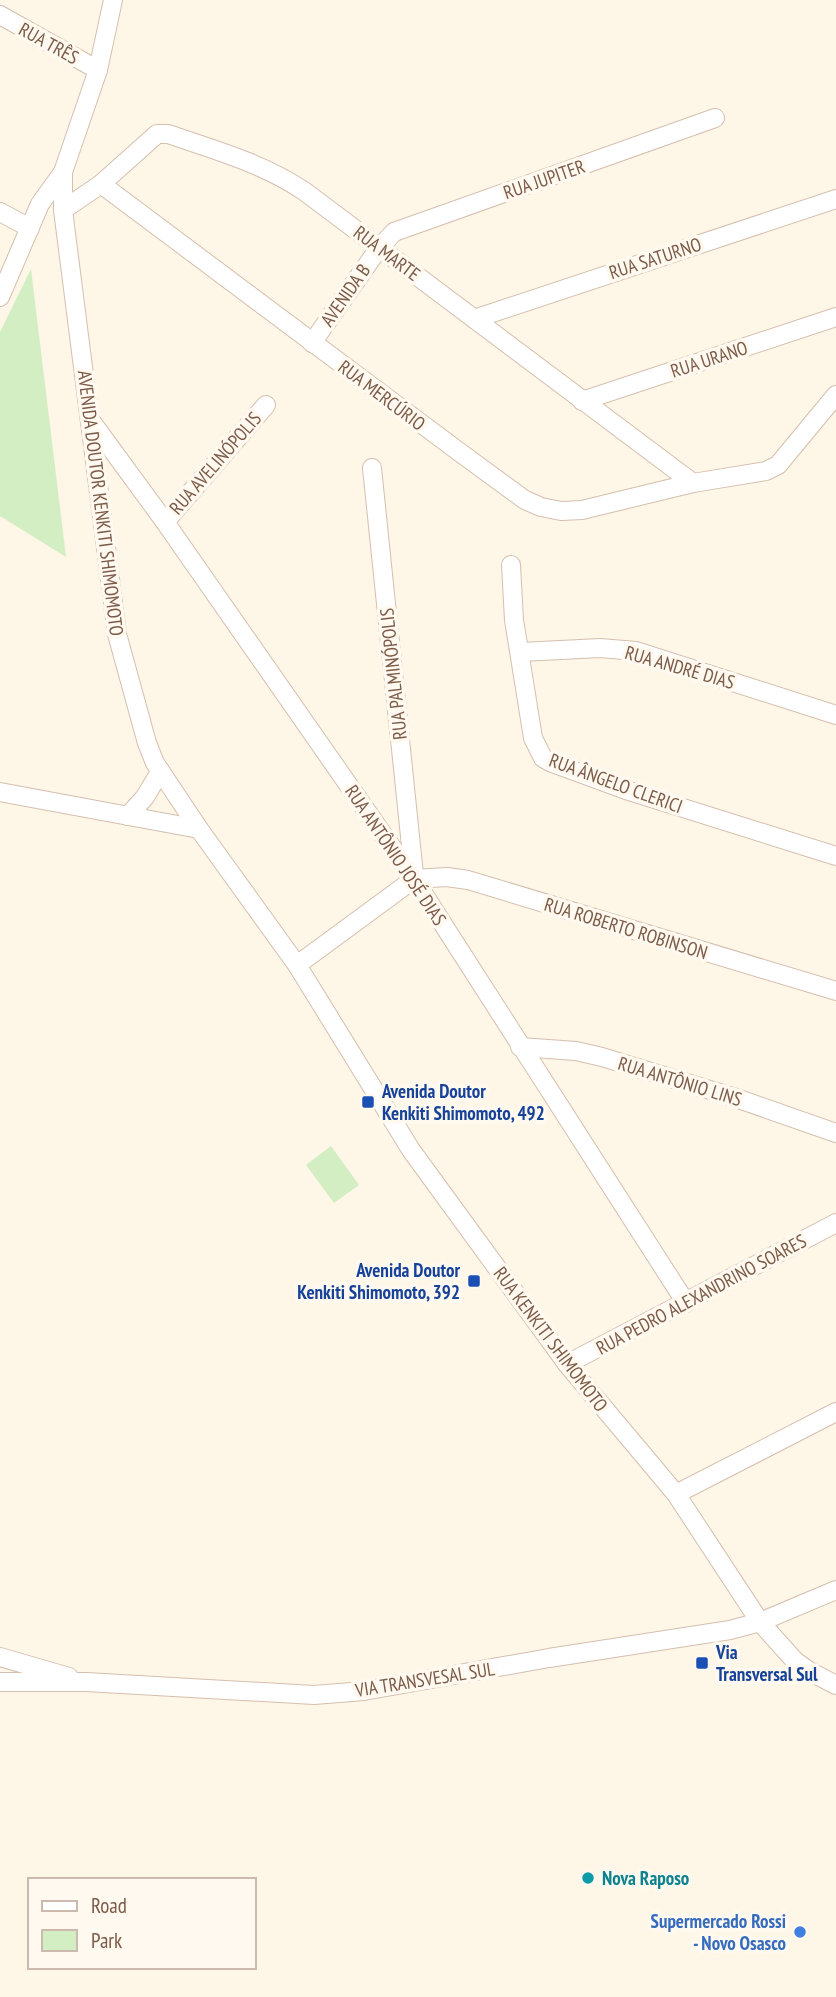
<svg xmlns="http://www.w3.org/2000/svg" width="836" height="1997" viewBox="0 0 836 1997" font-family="'PT Sans Narrow',sans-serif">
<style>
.green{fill:#d4eec4}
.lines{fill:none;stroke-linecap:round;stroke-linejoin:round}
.minor-casing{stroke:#d5bfae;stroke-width:20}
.minor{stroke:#fff;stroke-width:18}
.transit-dot{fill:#1a4fb4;stroke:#fff9f0;stroke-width:2.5}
.culture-dot{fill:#0f9aa8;stroke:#fff9f0;stroke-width:2.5}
.shop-dot{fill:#3f7fe0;stroke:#fff9f0;stroke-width:2.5}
.labels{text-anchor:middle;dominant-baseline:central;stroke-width:7;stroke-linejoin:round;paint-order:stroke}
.street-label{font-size:19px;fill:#7c5b48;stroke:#fff9f0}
.transit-label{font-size:19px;font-weight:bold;fill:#164399;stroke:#fff9f0;text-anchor:start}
.culture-label{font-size:19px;font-weight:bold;fill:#0d838f;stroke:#fff9f0;text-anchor:start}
.shop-label{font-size:19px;font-weight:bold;fill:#366cbe;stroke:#fff9f0;text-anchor:end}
</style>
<rect width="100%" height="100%" fill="#fef6e7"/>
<g class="green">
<polygon points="31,269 66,557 0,516 0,332"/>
<polygon points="331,1146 359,1185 334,1203 306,1165"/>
</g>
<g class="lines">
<defs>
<g id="minor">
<polyline points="113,0 98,70 63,172 63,210 117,634 147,743 155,763 199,829 297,965 411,1150 567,1364 676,1494 760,1622 795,1661 809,1671 836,1685"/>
<polyline points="0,15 98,70"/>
<polyline points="101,184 458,451 525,500 541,507 561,511 582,510 693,483 766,471 778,465 836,395"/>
<path d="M63,210L101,184L157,134H168C215,150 262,163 304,191L693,483"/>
<polyline points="0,212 30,228"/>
<polyline points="0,297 40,204 63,172"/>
<polyline points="474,319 836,199"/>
<polyline points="312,343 379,248 394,232 715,118"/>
<polyline points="582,401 836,317"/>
<polyline points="91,421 165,522 414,879 686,1303"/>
<polyline points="372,468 414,875"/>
<polyline points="165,522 266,405"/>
<polyline points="511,565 514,620 533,738 543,758 550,762 629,791 836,856"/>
<polyline points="521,652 600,648 636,651 836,715"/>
<polyline points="0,792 199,829"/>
<polyline points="128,816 145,797 160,772"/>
<polyline points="414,879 447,877 468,880 836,991"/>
<polyline points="297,965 414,879"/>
<polyline points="520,1047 576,1051 602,1057 736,1098 836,1133"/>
<polyline points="567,1364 836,1223"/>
<polyline points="676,1494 836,1412"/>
<polyline points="0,1657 69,1677"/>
<polyline points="0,1682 86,1682 314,1695 364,1691 549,1658 730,1630 760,1622 836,1590"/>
</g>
</defs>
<use href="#minor" class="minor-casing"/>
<use href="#minor" class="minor"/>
</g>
<g class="transit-dot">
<rect x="361" y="1095" width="14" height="14" rx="3.5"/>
<rect x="467" y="1274" width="14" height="14" rx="3.5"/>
<rect x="695" y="1656" width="14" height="14" rx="3.5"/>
</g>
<circle class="culture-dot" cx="588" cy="1878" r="7"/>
<circle class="shop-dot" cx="800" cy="1932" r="7"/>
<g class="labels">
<g class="street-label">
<text transform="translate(49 43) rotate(29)">RUA TRÊS</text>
<text transform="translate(544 179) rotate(-19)">RUA JUPITER</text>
<text transform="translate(387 253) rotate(37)">RUA MARTE</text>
<text transform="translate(655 258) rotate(-18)">RUA SATURNO</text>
<text transform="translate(345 295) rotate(-55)">AVENIDA B</text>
<text transform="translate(709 359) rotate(-18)">RUA URANO</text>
<text transform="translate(382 395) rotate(37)">RUA MERCÚRIO</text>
<text transform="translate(215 463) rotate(-49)">RUA AVELINÓPOLIS</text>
<text transform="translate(101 503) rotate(83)">AVENIDA DOUTOR KENKITI SHIMOMOTO</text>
<text transform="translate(680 667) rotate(16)">RUA ANDRÉ DIAS</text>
<text transform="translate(393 674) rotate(-96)">RUA PALMINÓPOLIS</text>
<text transform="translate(616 783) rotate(20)">RUA ÂNGELO CLERICI</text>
<text transform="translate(396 855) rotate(56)">RUA ANTÔNIO JOSÉ DIAS</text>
<text transform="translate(626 928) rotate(17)">RUA ROBERTO ROBINSON</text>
<text transform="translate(680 1081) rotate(17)">RUA ANTÔNIO LINS</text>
<text transform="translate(701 1294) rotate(-28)">RUA PEDRO ALEXANDRINO SOARES</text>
<text transform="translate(551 1339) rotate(53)">RUA KENKITI SHIMOMOTO</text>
<text transform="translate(425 1679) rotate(-9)">VIA TRANSVESAL SUL</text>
</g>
<g class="transit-label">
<text x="382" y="1091">Avenida Doutor<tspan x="382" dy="22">Kenkiti Shimomoto, 492</tspan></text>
<text x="460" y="1270" text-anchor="end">Avenida Doutor<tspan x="460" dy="22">Kenkiti Shimomoto, 392</tspan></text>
<text x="716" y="1652">Via<tspan x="716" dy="22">Transversal Sul</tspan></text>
</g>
<g class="culture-label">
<text x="602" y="1878">Nova Raposo</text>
</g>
<g class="shop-label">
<text x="786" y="1921">Supermercado Rossi<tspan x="786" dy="22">- Novo Osasco</tspan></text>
</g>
</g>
<rect x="28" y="1878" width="228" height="91" fill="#fff9f0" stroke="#cbbaad" stroke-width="2"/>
<rect x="42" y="1901" width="35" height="10" fill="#ffffff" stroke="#cbbaad" stroke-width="2"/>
<text x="91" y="1913" font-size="21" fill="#7c5b48">Road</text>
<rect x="42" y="1930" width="35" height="21" fill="#d4eec4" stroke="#cbbaad" stroke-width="2"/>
<text x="91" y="1948" font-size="21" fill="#7c5b48">Park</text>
</svg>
